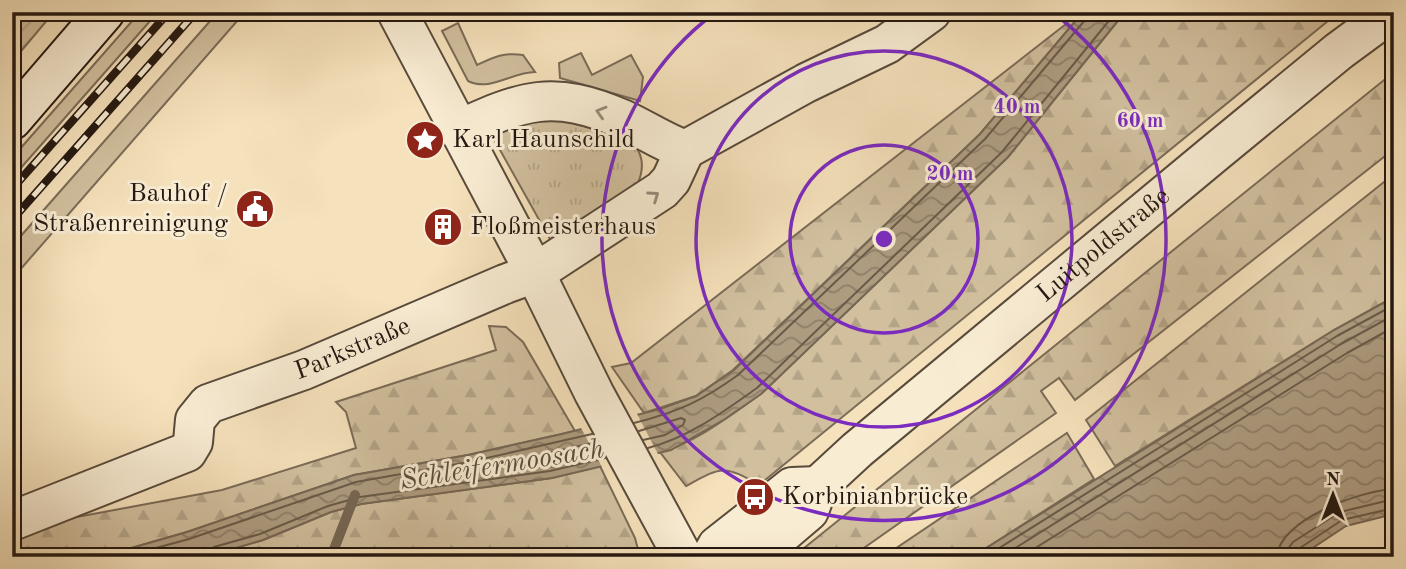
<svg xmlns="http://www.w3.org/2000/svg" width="1406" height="569" viewBox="0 0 1406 569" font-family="'Old Standard TT',serif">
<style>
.grass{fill:#d1bf9e;stroke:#7a6b57;stroke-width:2}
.forest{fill:url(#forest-firs);stroke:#7a6b57;stroke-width:2}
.park{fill:url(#park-tufts);stroke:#7a6b57;stroke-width:2}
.garden{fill:url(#garden-furrows);stroke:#7a6b57;stroke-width:2}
.water{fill:url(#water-waves);stroke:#766754;stroke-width:2}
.pier{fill:#f5e1bb}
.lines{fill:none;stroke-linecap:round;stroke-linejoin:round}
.shore{stroke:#685a48;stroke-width:2}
.stream{stroke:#766754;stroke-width:10}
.street-casing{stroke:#584a3b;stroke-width:42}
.secondary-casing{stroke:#231710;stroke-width:42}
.street{stroke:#f8ecd3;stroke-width:38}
.secondary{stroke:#f8ecd3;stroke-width:38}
.rail-casing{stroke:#231710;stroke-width:8}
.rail{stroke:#f8ecd3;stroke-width:5;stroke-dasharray:16;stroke-linecap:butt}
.oneway{stroke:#988c7b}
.ring{fill:none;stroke:#7b2cbf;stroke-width:3.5}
.labels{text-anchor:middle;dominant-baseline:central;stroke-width:6;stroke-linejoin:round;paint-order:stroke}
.poi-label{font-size:26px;fill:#231710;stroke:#f8ecd3;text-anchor:start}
.street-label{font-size:26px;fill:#231710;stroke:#f8ecd3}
.water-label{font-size:28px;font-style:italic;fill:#5b4c3d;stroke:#f8ecd3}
.centre{fill:#7b2cbf;stroke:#f8ecd3;stroke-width:3.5}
.ring-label{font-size:21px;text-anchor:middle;font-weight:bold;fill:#7b2cbf;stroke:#f8ecd3;stroke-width:6;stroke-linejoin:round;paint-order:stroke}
</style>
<defs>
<pattern id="forest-firs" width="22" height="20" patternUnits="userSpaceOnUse" patternTransform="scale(1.75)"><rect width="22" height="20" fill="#d1bf9e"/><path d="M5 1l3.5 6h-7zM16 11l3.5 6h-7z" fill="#b3a387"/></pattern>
<pattern id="park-tufts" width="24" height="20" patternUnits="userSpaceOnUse" patternTransform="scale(1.75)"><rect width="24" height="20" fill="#d1bf9e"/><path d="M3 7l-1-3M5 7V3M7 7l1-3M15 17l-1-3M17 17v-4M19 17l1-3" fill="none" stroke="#b3a387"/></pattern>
<pattern id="garden-furrows" width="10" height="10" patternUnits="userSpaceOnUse" patternTransform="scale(1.75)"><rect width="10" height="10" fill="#d1bf9e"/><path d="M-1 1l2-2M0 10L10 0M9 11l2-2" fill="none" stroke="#b3a387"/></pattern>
<pattern id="water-waves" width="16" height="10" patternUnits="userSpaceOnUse" patternTransform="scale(1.75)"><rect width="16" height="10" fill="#ae9c81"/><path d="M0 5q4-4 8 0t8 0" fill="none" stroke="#8d7e68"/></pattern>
</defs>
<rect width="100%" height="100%" fill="#f5e1bb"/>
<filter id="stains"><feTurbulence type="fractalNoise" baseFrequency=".00286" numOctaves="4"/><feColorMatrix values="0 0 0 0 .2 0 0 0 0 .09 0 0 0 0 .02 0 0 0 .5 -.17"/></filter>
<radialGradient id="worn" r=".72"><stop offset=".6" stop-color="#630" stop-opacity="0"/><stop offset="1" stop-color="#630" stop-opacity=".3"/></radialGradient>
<g class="grass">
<polygon points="140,12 158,12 12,178 12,158"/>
<polygon points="218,12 245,12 12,279 12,246"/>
<path d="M458,23L477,65C494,57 504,52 523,55L535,72C512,72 490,92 468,81L442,31Z"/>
<polygon points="581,53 592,75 631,55 643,77 640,101 560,78 559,63"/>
</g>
<g class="forest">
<polygon points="1061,12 1083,12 980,134 733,370 696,396 644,413 612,367 631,363 1066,24"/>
<path d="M1125,12H1339L759,485C723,464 721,467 686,486L660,452C694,444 732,414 761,394L1008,157Z"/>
<polygon points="1394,72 1394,149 1075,400 1059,378 1041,391 1056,413 851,557 793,557"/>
<polygon points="1394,174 1394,297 1334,330 1115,466 1086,420"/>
<polygon points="489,326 506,327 523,342 575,431 468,455 354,475 187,532 100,557 12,557 12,537 50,522 222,490 356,448 346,412 336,402 496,350"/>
<polygon points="1067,433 1094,479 972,557 883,557"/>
<polygon points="600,466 635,538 640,557 205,557 263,540 331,512 361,504 552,478"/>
</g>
<path class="park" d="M557,119L626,137C643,150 646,166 637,185L551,241L495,141L509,124Z"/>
<polygon class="garden" points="12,12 54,12 12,62"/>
<g class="water">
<polygon points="1083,12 1125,12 1008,157 761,394 725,419 671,450 552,478 361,504 331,512 263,540 205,557 100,557 187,532 354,475 468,455 562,434 660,409 696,396 734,370 980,134"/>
<polygon points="1394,297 1394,514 1346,526 1299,557 972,557 1334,330"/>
</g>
<polygon class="pier" points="636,412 659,456 603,469 580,426"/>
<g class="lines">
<g class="shore">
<path d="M634,423C678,412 702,401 738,375L985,139L1085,20L1087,12"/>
<polyline points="639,431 681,418 685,420 683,425 665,435 643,440"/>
<polyline points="597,442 526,458 524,463 527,465 601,450"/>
<path d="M648,448C688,438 723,412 757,388L1002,152L1116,12"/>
<polyline points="123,557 189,539 356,482 469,462 592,434"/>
<polyline points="209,557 210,551 214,547 260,534 328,506 360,497 550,471 605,458"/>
<polyline points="985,557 1337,336 1394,305"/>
<polyline points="1001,557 1341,344 1394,315"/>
<polyline points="1021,557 1347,353 1394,327"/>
<path d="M1277,557C1278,520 1362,490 1394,489"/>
<polyline points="1287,557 1288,549 1293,542 1340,512 1394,499"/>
<polyline points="1296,557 1300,548 1342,520 1394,508"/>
</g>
<polyline class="stream" points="331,557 355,495"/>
<defs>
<g id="street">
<polyline points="397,12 535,273 594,393 683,557"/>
<path d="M458,130C523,100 553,89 622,119C644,129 663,142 685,150"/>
<path id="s1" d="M12,521L187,452L193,442L195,420L208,404L304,370L505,284L535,273L662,190L671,180L685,150L806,83L887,44L931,12"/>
<polyline points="711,557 717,546 792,487 818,486"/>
<path id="s2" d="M755,557L809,511L818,486L857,450L1216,152L1339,51L1392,12"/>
</g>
<polyline id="secondary" points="12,120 105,12"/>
</defs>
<use href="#street" class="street-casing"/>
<use href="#secondary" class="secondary-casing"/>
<use href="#street" class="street"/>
<use href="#secondary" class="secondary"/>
<defs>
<g id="rail">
<polyline points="12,189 169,12"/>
<polyline points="12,220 196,12"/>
</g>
</defs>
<use href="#rail" class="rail-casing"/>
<use href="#rail" class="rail"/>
</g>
<defs><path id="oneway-chevron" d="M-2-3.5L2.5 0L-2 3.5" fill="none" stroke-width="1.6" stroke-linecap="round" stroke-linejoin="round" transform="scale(1.75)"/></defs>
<g class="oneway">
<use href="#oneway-chevron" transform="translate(601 112) rotate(-163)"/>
<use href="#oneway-chevron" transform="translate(654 196) rotate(-35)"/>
</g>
<g class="ring">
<circle cx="884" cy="239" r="94"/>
<circle cx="884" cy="239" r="188"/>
<path d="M1052 12A282 282 0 1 1 716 12"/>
</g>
<defs>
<symbol id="sight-disc" viewBox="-11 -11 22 22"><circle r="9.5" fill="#8f2418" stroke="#f8ecd3"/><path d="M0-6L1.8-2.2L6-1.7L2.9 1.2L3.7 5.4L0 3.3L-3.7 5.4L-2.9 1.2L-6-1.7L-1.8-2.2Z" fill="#fff"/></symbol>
<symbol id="civic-disc" viewBox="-11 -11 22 22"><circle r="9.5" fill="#8f2418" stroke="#f8ecd3"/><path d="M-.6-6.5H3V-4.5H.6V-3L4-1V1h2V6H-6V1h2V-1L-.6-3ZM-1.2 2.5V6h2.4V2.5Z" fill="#fff"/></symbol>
<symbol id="building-disc" viewBox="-11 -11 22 22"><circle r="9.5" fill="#8f2418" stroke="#f8ecd3"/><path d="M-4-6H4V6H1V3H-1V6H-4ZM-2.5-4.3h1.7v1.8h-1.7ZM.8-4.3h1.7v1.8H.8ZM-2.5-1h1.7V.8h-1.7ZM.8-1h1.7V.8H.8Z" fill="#fff"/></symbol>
<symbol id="bus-disc" viewBox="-11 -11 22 22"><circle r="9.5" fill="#8f2418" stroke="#f8ecd3"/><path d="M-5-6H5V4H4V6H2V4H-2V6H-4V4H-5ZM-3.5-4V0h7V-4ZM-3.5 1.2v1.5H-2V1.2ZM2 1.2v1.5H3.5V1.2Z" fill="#fff"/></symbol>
</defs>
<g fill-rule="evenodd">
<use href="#sight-disc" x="403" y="118" width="44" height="44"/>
<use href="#civic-disc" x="233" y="187" width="44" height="44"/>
<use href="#building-disc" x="421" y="205" width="44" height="44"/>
<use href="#bus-disc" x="733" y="475" width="44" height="44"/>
</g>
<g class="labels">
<g class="poi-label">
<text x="452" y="140">Karl Haunschild</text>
<text x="228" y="194" text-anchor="end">Bauhof /<tspan x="228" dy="30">Straßenreinigung</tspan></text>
<text x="470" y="227">Floßmeisterhaus</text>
<text x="782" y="497">Korbinianbrücke</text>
</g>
<g class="street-label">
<text stroke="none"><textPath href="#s2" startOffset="471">Luitpoldstraße</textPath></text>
<text stroke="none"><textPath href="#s1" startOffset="397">Parkstraße</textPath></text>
</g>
<g class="water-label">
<text transform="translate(502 466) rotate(-9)">Schleifermoosach</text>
</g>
</g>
<circle cx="884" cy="239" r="10" class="centre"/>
<g class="ring-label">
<text x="1017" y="113">40 m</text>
<text x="1140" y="127">60 m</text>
<text x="950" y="180">20 m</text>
</g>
<rect width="1406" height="569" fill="none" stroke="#f5e1bb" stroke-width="42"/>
<rect x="14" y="14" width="1378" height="541" fill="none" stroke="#231710" stroke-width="3.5"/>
<rect x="21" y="21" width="1364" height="527" fill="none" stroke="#231710" stroke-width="2"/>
<g transform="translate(1333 495)" stroke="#f8ecd3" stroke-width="5" paint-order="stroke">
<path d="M0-5L12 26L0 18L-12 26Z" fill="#231710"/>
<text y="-10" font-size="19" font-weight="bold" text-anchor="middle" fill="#231710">N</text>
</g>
<rect width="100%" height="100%" filter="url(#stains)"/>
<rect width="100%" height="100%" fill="url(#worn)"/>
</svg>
